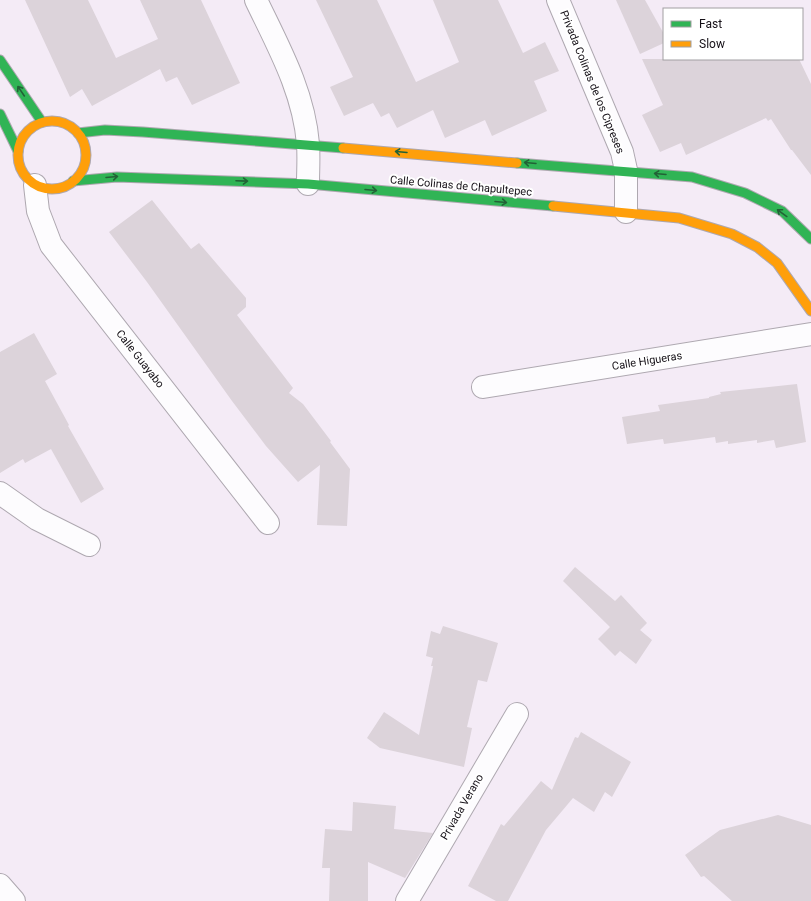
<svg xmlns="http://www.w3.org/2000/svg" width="811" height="901" viewBox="0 0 811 901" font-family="Roboto,sans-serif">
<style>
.building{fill:#dcd3da}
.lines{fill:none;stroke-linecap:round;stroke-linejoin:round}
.street-casing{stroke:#aea8b0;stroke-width:24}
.fast-casing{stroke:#aea8b0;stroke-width:11}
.slow-casing{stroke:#aea8b0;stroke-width:11}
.street{stroke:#fdfcfe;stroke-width:22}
.fast{stroke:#30b455;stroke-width:9}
.slow{stroke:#ff9f0a;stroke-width:9}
.oneway{stroke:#226236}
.labels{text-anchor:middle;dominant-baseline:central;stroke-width:4;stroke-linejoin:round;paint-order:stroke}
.street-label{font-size:11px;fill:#151017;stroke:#fff}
</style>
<rect width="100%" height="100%" fill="#f4ebf6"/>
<g class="building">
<polygon points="25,0 88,0 116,58 158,39 140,0 201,0 240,83 192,105 177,77 166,82 160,69 92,106 82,89 70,97"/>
<polygon points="316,0 377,0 416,82 459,62 433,0 498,0 523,53 545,42 559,71 534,81 547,111 492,136 485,120 445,138 433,110 397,128 389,113 381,117 373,103 344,116 330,87 353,77"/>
<polygon points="616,0 645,0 664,34 664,43 640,54"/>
<polygon points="642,59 799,59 811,84 811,175 792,150 791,150 771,119 768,121 766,118 686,155 681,143 660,152 642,115 663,105"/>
<polygon points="152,200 191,249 199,243 246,298 246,307 237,315 293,388 289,393 303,404 331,441 330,442 350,469 347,526 317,525 320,465 298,482 266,446 232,401 147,282 109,232"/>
<polygon points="34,333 57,374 45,381 69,425 68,426 104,489 81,503 51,449 25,463 23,459 0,473 0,352"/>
<polygon points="797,384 806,442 776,448 774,440 757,443 757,440 728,444 728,441 716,443 715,437 664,444 663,439 627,444 622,417 660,411 658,405 709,398 709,397 721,394 720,392"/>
<polygon points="575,567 615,601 621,595 647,623 640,630 652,640 636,664 620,651 615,656 598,639 610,627 563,581"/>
<polygon points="443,626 498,643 487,682 478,680 467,727 472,728 464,767 380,748 367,738 384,712 419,735 433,666 431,666 433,658 426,656 431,631 440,634"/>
<polygon points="581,732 631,762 612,797 605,792 594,812 573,798 546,830 508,901 496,901 468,886 501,824 504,826 541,781 552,790 575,737 578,738"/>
<polygon points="353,802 396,806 394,829 433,833 405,878 368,862 368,901 329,901 330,868 322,868 325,829 352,831"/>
<polygon points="778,815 811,825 811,901 732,901 704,876 701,877 685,855 720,830"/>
</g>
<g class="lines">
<defs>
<g id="street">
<path d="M256,0C278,46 304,92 308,144C309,157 308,171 308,184"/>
<polyline points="558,0 622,152 626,170 626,212"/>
<polyline points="35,185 38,211 51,245 268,523"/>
<polyline points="483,387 811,334"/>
<polyline points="0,493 37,519 89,545"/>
<polyline points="0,885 14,901"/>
<polyline points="407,901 517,714"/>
</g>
<g id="fast">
<polyline points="0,60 42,122"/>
<polyline points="0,114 18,151"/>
<polyline points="78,133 105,130 143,132 343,148"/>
<polyline points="517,163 692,177 745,193 782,211 811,239"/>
<polyline points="73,181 117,177 308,184 553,206"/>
</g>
<g id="slow">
<circle cx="52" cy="155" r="34"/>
<polyline points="343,148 517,163"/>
<polyline points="553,206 679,218 732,234 757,247 777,263 811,311"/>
</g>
</defs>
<use href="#street" class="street-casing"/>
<use href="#fast" class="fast-casing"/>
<use href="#slow" class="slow-casing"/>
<use href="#street" class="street"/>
<use href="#fast" class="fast"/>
<use href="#slow" class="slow"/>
</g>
<defs><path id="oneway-shaft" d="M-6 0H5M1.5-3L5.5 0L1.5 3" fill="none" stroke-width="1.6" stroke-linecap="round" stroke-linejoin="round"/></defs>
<g class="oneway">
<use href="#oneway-shaft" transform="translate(21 91) rotate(-124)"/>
<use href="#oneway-shaft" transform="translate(401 152) rotate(-175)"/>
<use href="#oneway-shaft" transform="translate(530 163) rotate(-175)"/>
<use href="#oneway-shaft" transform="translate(660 174) rotate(-175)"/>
<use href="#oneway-shaft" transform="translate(112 177) rotate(-5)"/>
<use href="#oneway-shaft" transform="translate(242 181) rotate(2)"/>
<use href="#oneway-shaft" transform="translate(371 190) rotate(5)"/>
<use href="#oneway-shaft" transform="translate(501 202) rotate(5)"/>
<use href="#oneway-shaft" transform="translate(782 213) rotate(-144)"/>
</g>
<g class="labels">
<g class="street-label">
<text transform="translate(592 82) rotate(68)">Privada Colinas de los Cipreses</text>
<text transform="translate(461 186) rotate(5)">Calle Colinas de Chapultepec</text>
<text transform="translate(140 359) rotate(52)">Calle Guayabo</text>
<text transform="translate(647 361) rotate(-9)">Calle Higueras</text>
<text transform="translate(462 807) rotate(-60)">Privada Verano</text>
</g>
</g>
<rect x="663" y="8" width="140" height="52" fill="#ffffff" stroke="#a19fa2"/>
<rect x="671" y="21" width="20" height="6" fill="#30b455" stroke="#a19fa2"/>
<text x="699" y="28" font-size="12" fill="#151017">Fast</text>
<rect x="671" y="41" width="20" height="6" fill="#ff9f0a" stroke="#a19fa2"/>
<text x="699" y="48" font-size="12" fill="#151017">Slow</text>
</svg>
